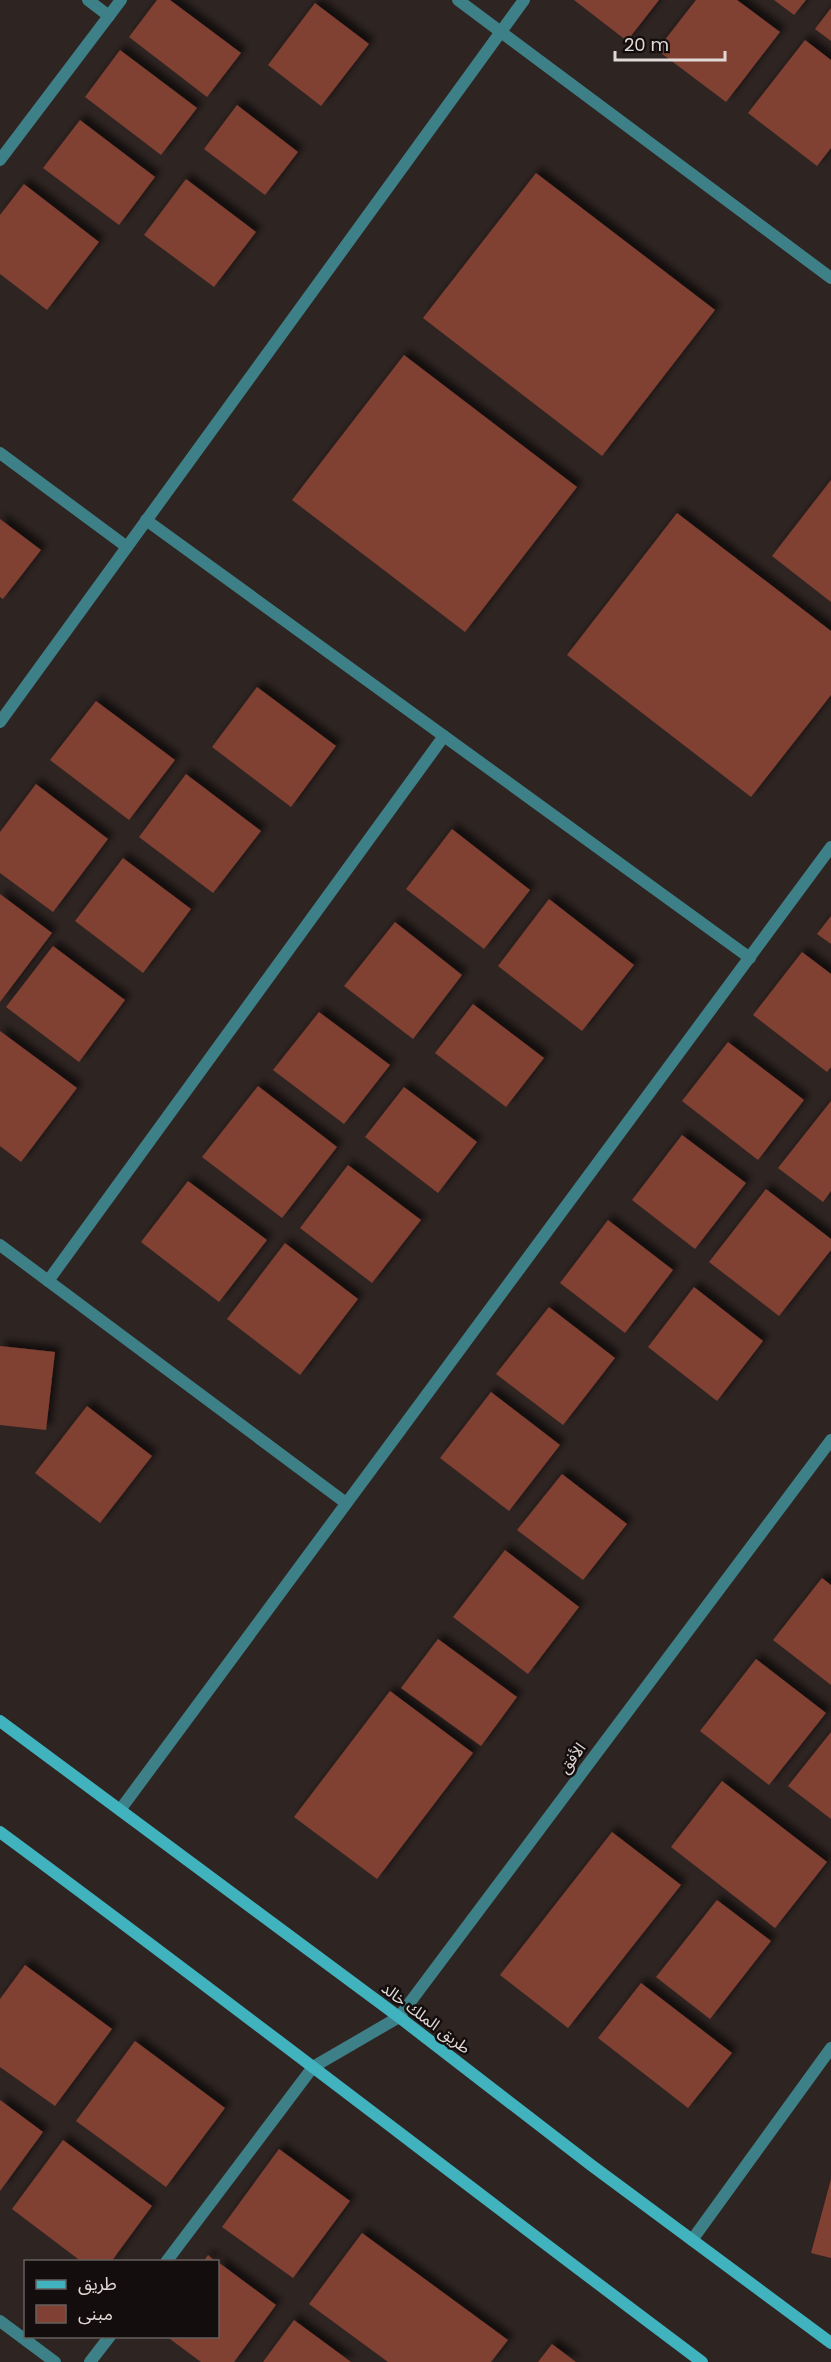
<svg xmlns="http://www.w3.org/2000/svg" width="831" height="2362" viewBox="0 0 831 2362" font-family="Poppins,'Noto Sans Arabic',sans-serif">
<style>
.building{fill:#804033;filter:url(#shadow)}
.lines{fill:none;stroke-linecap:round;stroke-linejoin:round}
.minor{stroke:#3e8087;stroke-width:12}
.secondary{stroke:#40b3be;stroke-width:12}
.labels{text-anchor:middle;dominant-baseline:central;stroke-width:5;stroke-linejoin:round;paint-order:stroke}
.street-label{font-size:16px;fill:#e0d9d8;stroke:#130e0d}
</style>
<defs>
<filter id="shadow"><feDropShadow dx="5.5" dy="-5.5" stdDeviation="3" flood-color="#0009"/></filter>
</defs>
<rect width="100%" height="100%" fill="#2e2422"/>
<g class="building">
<polygon points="157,0 170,0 241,53 207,97 129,37"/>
<polygon points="574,0 659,0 627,41"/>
<polygon points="696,0 737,0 780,32 726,102 657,50"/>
<polygon points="774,0 806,0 794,15"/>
<polygon points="315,3 369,44 321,106 268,65"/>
<polygon points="831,8 831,41 815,29"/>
<polygon points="805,40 831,60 831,148 817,166 748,113"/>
<polygon points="120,50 197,108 161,155 85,97"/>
<polygon points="237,105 298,152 265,195 204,149"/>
<polygon points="80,120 155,177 119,225 43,168"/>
<polygon points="536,173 715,310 602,456 423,318"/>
<polygon points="186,179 256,232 214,287 144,235"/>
<polygon points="24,184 99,242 47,310 0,274 0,215"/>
<polygon points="404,355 577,487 465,632 292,500"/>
<polygon points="831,480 831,602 772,556"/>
<polygon points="677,513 831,631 831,695 751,797 567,655"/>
<polygon points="0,519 41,550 3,599 0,597"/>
<polygon points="257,687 336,746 291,807 212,747"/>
<polygon points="96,701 175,760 129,820 50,760"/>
<polygon points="186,774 261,831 213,893 139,837"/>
<polygon points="36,784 108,839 53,912 0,873 0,832"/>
<polygon points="452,829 530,890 484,949 406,889"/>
<polygon points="123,858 191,909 143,973 75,921"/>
<polygon points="0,894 52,933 0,1002"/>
<polygon points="549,899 634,965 582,1031 498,966"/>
<polygon points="831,916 831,944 817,934"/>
<polygon points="395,922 462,975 413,1039 344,986"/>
<polygon points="53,946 125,1000 79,1062 6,1007"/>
<polygon points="802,952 831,974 831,1067 827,1072 753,1015"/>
<polygon points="473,1004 544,1058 506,1107 435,1053"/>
<polygon points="319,1012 390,1065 344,1124 273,1070"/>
<polygon points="0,1031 77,1088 21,1162 0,1146"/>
<polygon points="728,1042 804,1100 758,1160 682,1101"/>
<polygon points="258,1086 337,1147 282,1218 202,1157"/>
<polygon points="404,1087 477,1142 438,1193 365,1137"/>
<polygon points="831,1101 831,1191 823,1202 778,1168"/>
<polygon points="682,1135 746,1183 695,1249 632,1200"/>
<polygon points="348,1165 421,1220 372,1283 300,1228"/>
<polygon points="188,1181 267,1240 219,1302 141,1242"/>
<polygon points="766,1189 831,1239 831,1250 779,1316 709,1262"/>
<polygon points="608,1220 673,1270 625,1333 560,1283"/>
<polygon points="285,1243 358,1299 300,1375 227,1319"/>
<polygon points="694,1287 763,1341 717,1401 648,1347"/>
<polygon points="549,1307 615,1358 563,1425 496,1374"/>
<polygon points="0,1346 55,1352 46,1430 0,1425"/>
<polygon points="491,1392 560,1445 509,1511 440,1458"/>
<polygon points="87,1406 152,1456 100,1523 35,1473"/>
<polygon points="562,1474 627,1524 583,1580 517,1530"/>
<polygon points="505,1550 579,1607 528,1674 453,1617"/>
<polygon points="822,1578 831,1585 831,1685 773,1640"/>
<polygon points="438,1639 517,1697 481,1746 401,1688"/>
<polygon points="756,1659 826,1713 769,1785 700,1731"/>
<polygon points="390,1691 473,1753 377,1879 294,1817"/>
<polygon points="831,1732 831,1819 788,1786"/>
<polygon points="722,1781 827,1862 775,1928 671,1847"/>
<polygon points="612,1832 681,1885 568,2028 500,1975"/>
<polygon points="717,1900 771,1941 710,2019 656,1977"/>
<polygon points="25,1965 112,2029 55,2106 0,2067 0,1999"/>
<polygon points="641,1983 732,2053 688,2108 598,2038"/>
<polygon points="135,2041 225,2108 166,2187 76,2121"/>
<polygon points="0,2100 43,2132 0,2191"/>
<polygon points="63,2140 152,2206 111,2262 82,2262 12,2209"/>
<polygon points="279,2149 350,2201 293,2278 222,2227"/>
<polygon points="831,2179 831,2258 811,2253"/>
<polygon points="362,2233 508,2340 491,2362 388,2362 309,2304"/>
<polygon points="208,2255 216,2262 203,2262"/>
<polygon points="218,2262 276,2305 234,2362 201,2362 166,2336 218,2336"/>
<polygon points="294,2320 351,2362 263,2362"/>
<polygon points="552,2344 576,2362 538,2362"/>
</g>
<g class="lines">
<g class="minor">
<polyline points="88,0 109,16"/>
<polyline points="458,0 831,278"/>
<polyline points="0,160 121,0"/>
<polyline points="0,453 127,547"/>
<polyline points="146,520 750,958"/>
<polyline points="0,722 524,0"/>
<polyline points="0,1245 346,1503"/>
<polyline points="48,1281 444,736"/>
<polyline points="120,1810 831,847"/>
<polyline points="692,2240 831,2048"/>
<polyline points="166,2262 313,2067 399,2017 831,1440"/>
<polyline points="0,2321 55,2362"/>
<polyline points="90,2362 110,2336"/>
</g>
<g class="secondary">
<polyline points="0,1721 399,2017 591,2165 831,2343"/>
<path d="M0,1832C236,2006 467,2186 702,2362"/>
</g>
</g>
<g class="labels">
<g class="street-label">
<text transform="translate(572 1758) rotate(-53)">الأفق</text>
<text transform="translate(426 2018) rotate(37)">طريق الملك خالد</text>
</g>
</g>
<rect x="24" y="2260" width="195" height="78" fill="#130e0d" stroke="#655f5e" stroke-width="1.5"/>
<rect x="36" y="2280" width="30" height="9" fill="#40b3be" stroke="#655f5e" stroke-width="1.5"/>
<text x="78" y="2290" font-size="18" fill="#e0d9d8">طريق</text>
<rect x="36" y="2305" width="30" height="18" fill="#804033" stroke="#655f5e" stroke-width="1.5"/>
<text x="78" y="2320" font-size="18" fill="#e0d9d8">مبنى</text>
<path d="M615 51v9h110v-9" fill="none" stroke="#e0d9d8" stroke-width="3"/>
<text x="624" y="51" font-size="18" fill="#e0d9d8" stroke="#130e0d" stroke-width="4.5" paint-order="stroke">20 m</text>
</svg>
